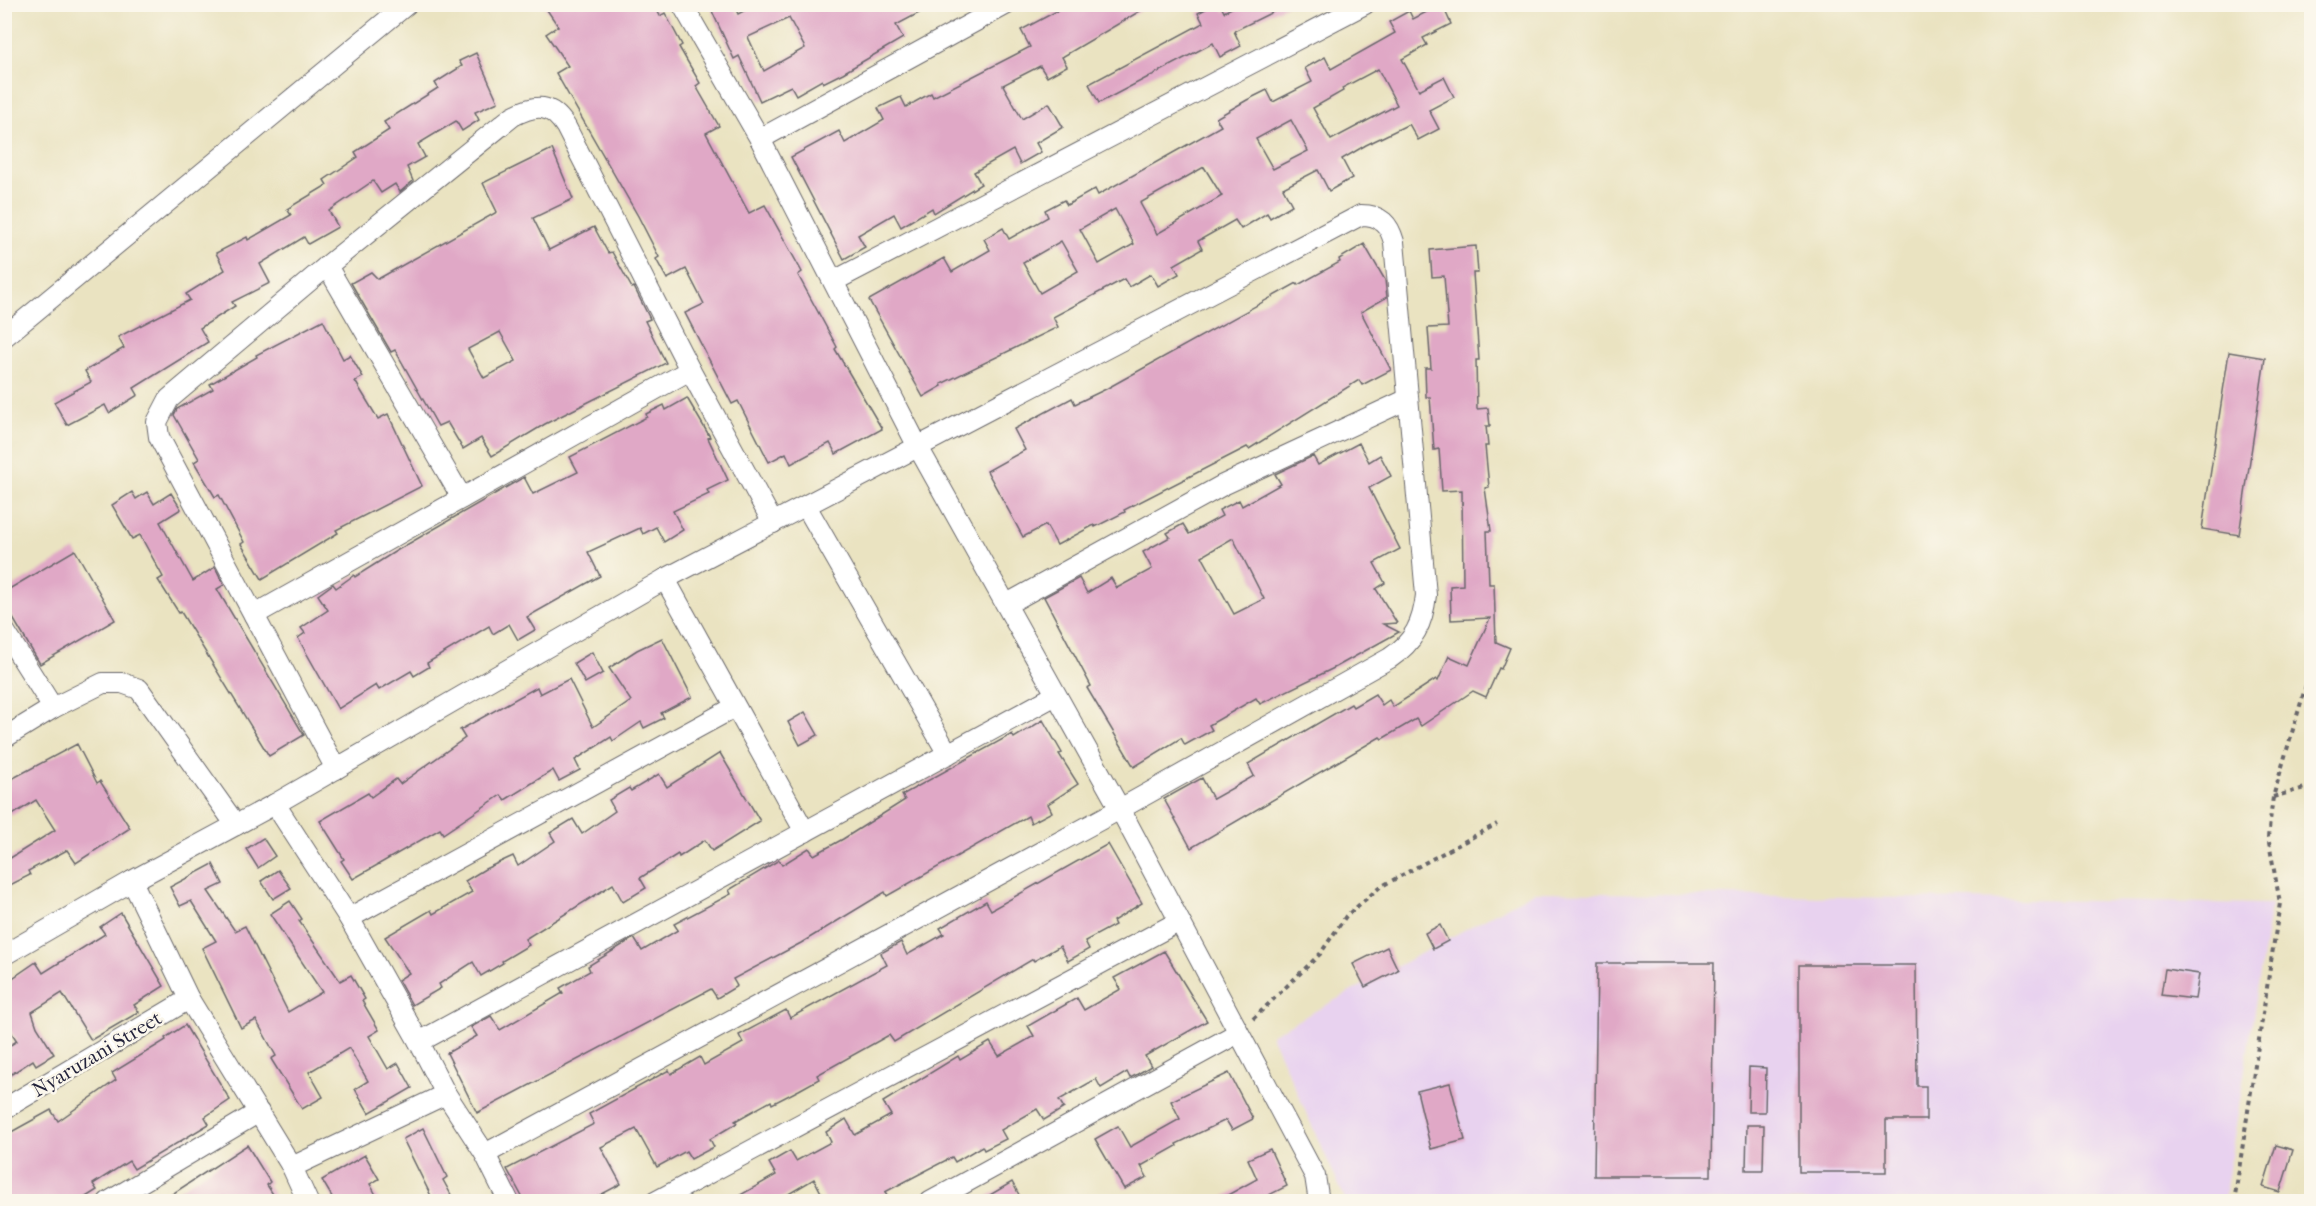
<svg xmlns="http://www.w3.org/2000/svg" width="2316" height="1206" viewBox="0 0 2316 1206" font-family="'IM FELL French Canon',serif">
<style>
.built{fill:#e8d2ef}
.building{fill:#e0a8c6;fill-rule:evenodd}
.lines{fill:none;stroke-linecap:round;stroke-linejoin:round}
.street-casing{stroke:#68666a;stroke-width:22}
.path{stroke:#68666a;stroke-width:4;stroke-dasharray:4.5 4.5;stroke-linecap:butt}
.street{stroke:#fff;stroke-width:20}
.labels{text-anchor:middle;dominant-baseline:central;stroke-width:5;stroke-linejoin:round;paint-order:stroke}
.street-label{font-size:20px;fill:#22223b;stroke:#fbf7ec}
</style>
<rect width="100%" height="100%" fill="#fbf7ec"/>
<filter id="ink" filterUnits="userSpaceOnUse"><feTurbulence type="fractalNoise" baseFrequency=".0167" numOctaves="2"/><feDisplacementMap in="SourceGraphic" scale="12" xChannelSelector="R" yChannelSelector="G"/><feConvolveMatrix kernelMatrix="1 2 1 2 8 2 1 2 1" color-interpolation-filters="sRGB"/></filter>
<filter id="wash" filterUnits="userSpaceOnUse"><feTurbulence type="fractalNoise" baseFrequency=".008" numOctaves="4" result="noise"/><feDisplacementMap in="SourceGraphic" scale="24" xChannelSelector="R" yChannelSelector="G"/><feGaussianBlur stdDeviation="1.35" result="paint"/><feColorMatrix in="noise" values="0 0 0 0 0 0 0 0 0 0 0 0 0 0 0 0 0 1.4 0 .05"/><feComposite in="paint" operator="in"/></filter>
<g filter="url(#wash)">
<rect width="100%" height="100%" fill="#eae3c1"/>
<polygon class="built" points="1534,892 2271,904 2224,1201 1346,1201 1271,1035"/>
<g id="blocks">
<g class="building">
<polygon points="543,4 654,4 660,16 665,13 682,45 679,47 700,83 696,86 719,126 706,133 749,213 765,205 802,272 798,275 837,347 835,349 882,429 836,454 830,443 791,464 786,453 769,462 738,401 732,404 685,313 704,304 686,269 667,279 656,259 659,257 638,216 556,73 568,66 546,34 558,26"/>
<path d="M726,4H733L738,14L757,4H936L896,25L903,38L843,73L823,83L822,80L796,95L791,86L760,101L739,56L734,59L712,11ZM789,18L805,48L764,71L748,37Z"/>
<polygon points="1070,4 1152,4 1062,57 1067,66 1047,77 1040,66 1003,85 1022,119 1049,103 1063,127 1036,143 1041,152 1020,164 1013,150 974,172 981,184 934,213 932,208 901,227 894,214 858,235 865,247 844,259 791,157 839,131 845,143 884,120 878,108 901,97 906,107 931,93 933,97 1030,47 1021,30"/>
<polygon points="1215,4 1220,4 1224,12 1239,4 1289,4 1234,31 1241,46 1220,57 1213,43 1099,103 1089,84 1203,23 1198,13"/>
<path d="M1442,4L1451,24L1423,38L1427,45L1402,59L1419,90L1444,77L1454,97L1429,110L1439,129L1418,140L1409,124L1366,145L1342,159L1352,178L1329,191L1318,170L1283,188L1292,205L1270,218L1267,213L1241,229L1235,220L1198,241L1202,249L1174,265L1179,274L1158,286L1151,274L1129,287L1124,279L1053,317L1058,327L941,384L942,386L923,397L869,300L944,258L952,272L990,250L984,239L1003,228L1009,239L1048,217L1045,210L1064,200L1067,205L1095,189L1098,195L1221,126L1216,118L1247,100L1267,90L1273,102L1312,82L1305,68L1325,57L1331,69L1395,33L1389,22L1409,11L1413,19ZM1378,69L1397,105L1331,140L1313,108L1343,91L1342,88ZM1291,120L1308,151L1273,169L1256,139ZM1204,167L1222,196L1157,234L1140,203ZM1115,209L1134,244L1099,264L1080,229ZM1061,241L1078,271L1040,293L1023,263Z"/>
<polygon points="476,53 498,102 475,112 479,120 462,131 456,121 418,144 425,157 407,167 413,181 400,192 395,184 381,193 373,181 329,211 338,227 308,244 304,237 260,264 270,283 232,302 235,306 200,328 208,342 134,388 138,395 109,413 105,405 67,425 54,402 91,382 85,371 124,348 118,337 190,300 186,294 225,270 216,253 247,237 248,240 291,215 287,209 327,185 324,180 358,157 355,152 389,130 384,122 438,88 435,83 462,66 459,61"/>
<path d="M552,149L573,199L533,218L549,250L594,227L608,253L612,252L632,288L634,287L650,319L645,321L666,363L545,424L492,456L481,438L463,449L447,422L438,426L395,350L391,352L351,283L371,272L378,279L497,212L483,183ZM500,332L516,361L484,378L468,349Z"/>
<polygon points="1364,244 1385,280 1387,297 1361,312 1391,370 1362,385 1359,380 1249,449 1247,447 1124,510 1125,512 1095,527 1094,525 1057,545 1046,525 1023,537 987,471 1025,450 1014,429 1072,398 1075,404 1106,389 1297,283 1298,285 1340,262 1339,259"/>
<polygon points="1476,246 1478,273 1473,273 1479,360 1476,360 1477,409 1488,408 1490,426 1486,426 1488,446 1485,446 1489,487 1485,488 1491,531 1487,531 1489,584 1494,584 1496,642 1510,648 1501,669 1499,668 1486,697 1473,691 1421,726 1416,719 1382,739 1380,737 1191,848 1164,799 1202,778 1213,799 1254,776 1248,764 1351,704 1353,707 1375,694 1382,705 1389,700 1393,707 1436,679 1438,681 1449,656 1469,665 1490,618 1451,620 1450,586 1463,585 1462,490 1442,491 1439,449 1434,450 1430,397 1426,397 1425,368 1431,368 1428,328 1448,327 1444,276 1432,277 1430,250"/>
<polygon points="323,320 343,359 350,355 363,377 355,381 378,419 388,414 422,486 336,530 338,533 262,579 241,544 244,542 219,495 215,497 194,462 199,459 174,415 177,409 213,389 210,384 257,357 256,355"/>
<polygon points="2229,352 2265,358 2239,535 2202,529"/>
<polygon points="687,398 710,437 708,438 728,480 707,490 709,494 673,511 683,530 664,542 656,527 643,534 640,528 588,552 600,576 527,617 535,630 518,640 509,624 493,634 489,626 427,663 429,667 414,676 411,671 379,690 376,685 338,709 298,638 305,633 301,628 328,610 318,595 333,584 336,588 354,575 355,577 396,551 524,477 533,494 578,472 570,457 647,417 646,414 664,405 666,410"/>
<path d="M1359,443L1369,462L1380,455L1391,476L1369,488L1400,549L1374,563L1385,583L1376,589L1397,623L1383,624L1399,632L1336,667L1260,704L1256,698L1209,725L1212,730L1185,745L1181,738L1134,767L1087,688L1091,686L1044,597L1079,578L1087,593L1111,578L1117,588L1152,569L1143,552L1170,537L1167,533L1183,524L1189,534L1222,516L1219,510L1239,500L1242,506L1281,484L1275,474L1313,456L1318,465ZM1233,538L1264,599L1234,614L1202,556Z"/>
<polygon points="132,492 136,499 147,492 154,504 171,493 181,509 160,522 193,581 215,567 224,585 217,589 304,735 269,756 181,612 179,613 158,580 163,577 140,535 132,539 112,505"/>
<polygon points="75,550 115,620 40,664 4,603 4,592"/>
<polygon points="662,638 692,697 661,713 664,718 644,728 641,722 613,741 611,737 575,760 580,770 559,781 553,770 505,800 501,795 443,834 440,829 353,879 341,861 344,859 320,821 368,793 371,797 396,779 400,784 465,738 460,730 537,687 540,694 569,679 593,727 631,701 609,668 637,650"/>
<polygon points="592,652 603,673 585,683 574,663"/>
<polygon points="805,712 818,735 800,745 788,722"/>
<polygon points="1043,720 1062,753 1059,754 1078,784 1048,804 1052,812 1031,823 1028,816 887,896 885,892 801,943 733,979 737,986 717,998 711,989 477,1113 447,1053 477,1036 471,1027 491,1016 500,1030 563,993 560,988 590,971 588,966 632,939 634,938 642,951 678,930 674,924 731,894 729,890 779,860 782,865 809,848 814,855 843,839 905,800 902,795 1012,734 1014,738"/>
<polygon points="77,744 97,783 100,781 130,828 76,863 67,850 28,871 30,875 10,885 4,876 4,862 55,830 36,800 11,816 4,805 4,783"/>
<polygon points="720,753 760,821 712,851 705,840 679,857 678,854 640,878 646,888 623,902 613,884 525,939 529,945 502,961 503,963 481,976 473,962 439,984 441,988 412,1005 398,980 409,973 385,937 431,910 433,914 472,892 465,881 485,869 513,856 518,866 555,841 550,833 573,819 582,834 615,811 609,800 629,788 631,791 659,774 667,787"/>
<polygon points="263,838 275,856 258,868 246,849"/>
<polygon points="1108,844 1142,903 1113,921 1115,925 1085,941 1089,949 1068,961 1060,946 1034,961 1033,959 894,1042 889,1035 817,1075 819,1079 799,1090 772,1104 771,1101 735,1121 737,1123 710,1139 714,1147 691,1159 686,1151 657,1167 636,1129 601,1147 621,1184 587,1202 525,1202 507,1169 594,1124 589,1114 669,1070 671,1074 700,1057 704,1065 743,1043 739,1035 786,1010 790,1018 887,965 881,953 901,942 907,955 944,934 940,928 986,901 991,910"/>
<polygon points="213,864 223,884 208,891 235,931 245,926 288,1012 322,992 270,914 290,901 302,919 299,921 340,981 351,975 365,999 362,1001 379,1030 369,1036 388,1069 398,1063 412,1088 369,1113 355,1089 368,1081 349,1048 309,1072 323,1097 302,1109 271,1059 276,1056 256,1020 241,1028 202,948 216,941 191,901 180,906 170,887"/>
<polygon points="278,870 291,888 273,899 261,881"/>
<polygon points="121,913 164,986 134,1005 139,1012 91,1040 62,993 32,1012 37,1027 54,1054 36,1065 33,1060 4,1079 4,1049 17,1041 4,1021 4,984 36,962 43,973 105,934 100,927"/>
<polygon points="1440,925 1448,941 1433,949 1425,933"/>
<polygon points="1387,947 1398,970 1365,987 1353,964"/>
<polygon points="1164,951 1207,1021 1145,1056 1151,1066 1136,1075 1130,1078 1127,1072 1101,1088 1096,1079 1059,1100 1064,1108 1044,1120 1037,1109 1001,1130 1006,1139 984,1150 982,1146 955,1162 952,1157 885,1192 888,1196 878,1202 826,1202 814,1179 775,1202 728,1202 776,1175 769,1163 790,1151 796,1161 831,1142 826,1132 846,1119 855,1135 891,1115 883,1102 958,1056 960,1060 990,1042 999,1056 1034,1036 1028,1026 1077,998 1084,1010 1121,989 1114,978"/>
<polygon points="1597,963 1714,963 1711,1176 1594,1176"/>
<polygon points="1799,965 1916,965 1917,1086 1926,1086 1926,1120 1886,1120 1886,1172 1799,1172"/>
<polygon points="2165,969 2199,974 2195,999 2161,995"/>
<polygon points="185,1025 230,1100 205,1117 209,1124 134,1169 129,1161 93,1184 97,1190 78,1202 4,1202 4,1136 51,1110 58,1121 116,1080 112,1073 166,1040 165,1038"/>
<polygon points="1749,1067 1766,1068 1765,1112 1748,1112"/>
<polygon points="1229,1073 1253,1119 1232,1130 1226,1120 1176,1144 1177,1146 1141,1166 1147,1177 1124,1189 1095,1139 1118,1126 1130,1147 1180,1119 1171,1101"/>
<polygon points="1450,1083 1465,1140 1431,1149 1417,1091"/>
<polygon points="1747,1125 1764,1125 1763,1170 1746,1170"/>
<polygon points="423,1128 447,1177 443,1180 455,1202 434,1202 403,1139"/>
<polygon points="247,1145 270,1182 267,1185 278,1202 160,1202"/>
<polygon points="2276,1145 2293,1150 2280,1192 2263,1187"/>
<polygon points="1270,1149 1287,1186 1255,1202 1215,1202 1257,1179 1248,1159"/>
<polygon points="365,1155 379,1179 370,1184 380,1202 335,1202 322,1180"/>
<polygon points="1012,1182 1023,1202 978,1202"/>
</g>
</g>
</g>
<g filter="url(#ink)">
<use href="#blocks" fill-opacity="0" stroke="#68666a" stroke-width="1.5"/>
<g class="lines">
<defs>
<g id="street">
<polyline points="682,4 760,139 918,447 1120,809 1315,1176 1319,1202"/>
<polyline points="760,139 1007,4"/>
<polyline points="327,266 462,498"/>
<polyline points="834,281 1365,4"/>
<polyline points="4,337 407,4"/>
<polyline points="806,506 948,754"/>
<polyline points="665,579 805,832"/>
<polyline points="1007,604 1223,485 1408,399"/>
<polyline points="254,615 690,370"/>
<polyline points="4,630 53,708"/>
<polyline points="4,738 53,708 103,683 122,683 139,689 236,825"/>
<path d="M336,769L159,437L157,422L169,399L327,266L513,116C536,104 551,103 566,127L690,370L773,523"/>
<polyline points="275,804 349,918 419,1042 446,1094 485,1154 509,1202"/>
<polyline points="132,881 189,999 292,1167 308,1202"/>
<polyline points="349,918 735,707"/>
<path d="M4,955L132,881L275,804L665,579L1361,215C1381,215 1389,224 1394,242L1426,595C1423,623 1414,642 1390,658L1120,809L485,1154"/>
<polyline points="419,1042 1054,696"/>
<polyline points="4,1109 189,999"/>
<polyline points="292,1167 446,1094"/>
<polyline points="108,1202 259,1112"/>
<polyline points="655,1202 1178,922"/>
<polyline points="930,1202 1238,1033"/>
</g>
</defs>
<use href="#street" class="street-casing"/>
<g class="path">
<polyline points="2273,797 2312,786"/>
<polyline points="1253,1019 1320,954 1346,916 1380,887 1497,824"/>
<polyline points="2234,1202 2280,903 2268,837 2273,797 2312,665"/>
</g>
<use href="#street" class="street"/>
</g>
</g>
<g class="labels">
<g class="street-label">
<text transform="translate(97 1054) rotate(-31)">Nyaruzani Street</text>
</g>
</g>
<rect width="2316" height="1206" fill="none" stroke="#fbf7ec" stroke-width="24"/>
</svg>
